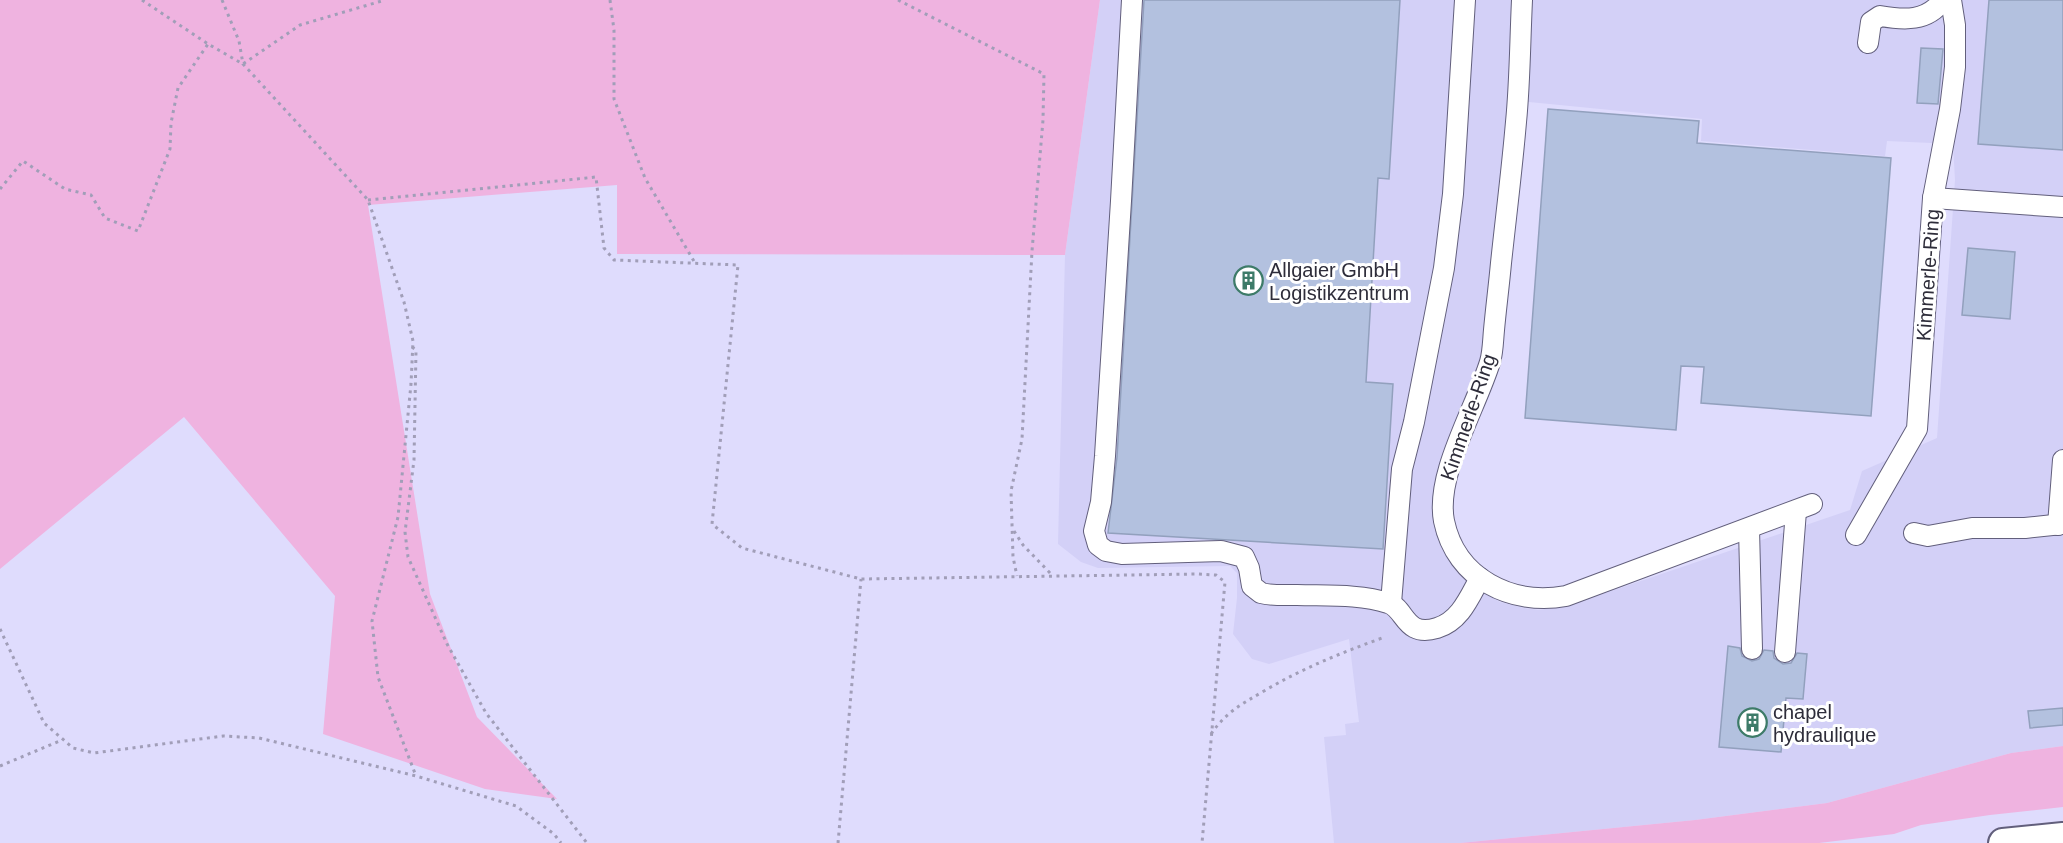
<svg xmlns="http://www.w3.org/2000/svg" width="2063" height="843" viewBox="0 0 2063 843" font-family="Helvetica,sans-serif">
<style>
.built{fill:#d3d0f7;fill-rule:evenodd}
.green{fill:#efb3e0}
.building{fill:#b3c1df;stroke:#92a0bd;stroke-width:1.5}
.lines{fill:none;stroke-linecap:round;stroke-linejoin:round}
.minor-casing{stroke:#625f7c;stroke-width:22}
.highway-casing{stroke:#625f7c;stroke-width:32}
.path{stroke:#a19eb8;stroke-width:3;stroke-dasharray:3 4.5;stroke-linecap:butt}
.minor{stroke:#fff;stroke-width:20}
.highway{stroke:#fff;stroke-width:28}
.labels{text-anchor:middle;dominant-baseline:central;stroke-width:6;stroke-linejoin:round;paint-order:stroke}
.poi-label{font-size:20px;fill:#2e2d3a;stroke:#fff;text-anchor:start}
.street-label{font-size:20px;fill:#2e2d3a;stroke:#fff}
</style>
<rect width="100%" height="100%" fill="#dfdcfd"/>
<path class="built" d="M1100,0H2063V746L2011,753L1827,803L1695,820L1460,843H1334L1324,737L1346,735L1345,724L1359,722L1349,639L1269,664L1252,659L1233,634L1237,598V573L1230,566L1098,568L1081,562L1058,544L1065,255ZM1509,100L1702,119L1701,141L1885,156L1887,141L1953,144L1955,180L1937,438L1862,471L1850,510L1567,606L1538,610L1524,608L1500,602L1478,590L1458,571L1450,559L1442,465L1486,350Z"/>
<g class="green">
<polygon points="0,0 1100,0 1065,255 617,254 617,185 368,205 430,594 477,717 557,799 485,789 323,734 335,596 184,417 0,569"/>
<polygon points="2063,746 2063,807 1990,815 1921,825 1894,834 1819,843 1460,843 1695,820 1827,803 2011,753"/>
</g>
<g class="building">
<polygon points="1144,0 1400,0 1389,179 1378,178 1366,382 1393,384 1383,549 1108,533 1117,457"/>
<polygon points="1989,0 2063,0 2063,150 1978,144"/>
<polygon points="1921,48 1943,49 1938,104 1917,103"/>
<polygon points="1548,109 1699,121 1697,143 1891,158 1871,416 1701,403 1704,367 1681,366 1676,430 1525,418"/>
<polygon points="1968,248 2015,252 2010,319 1962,315"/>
<polygon points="1728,646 1740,648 1742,656 1752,661 1759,659 1764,650 1773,651 1774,658 1783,664 1791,663 1797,653 1807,654 1803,699 1786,698 1781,752 1719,747"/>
<polygon points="2063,708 2063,725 2030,728 2028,711"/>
</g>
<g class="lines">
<defs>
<g id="minor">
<path d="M1132,0L1121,201L1105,456L1101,502L1094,531L1098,545L1106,551L1122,554L1221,551L1244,557L1249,568L1252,586L1261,593C1272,596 1285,595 1297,595C1326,596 1360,594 1388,603C1406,608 1404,638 1437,628C1460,621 1469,598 1480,578"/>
<path d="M1522,0C1520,41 1520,82 1516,122C1512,169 1506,216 1501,263C1499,285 1496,308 1494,330C1493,340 1493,352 1490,362C1476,408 1435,474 1444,521C1456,579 1512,606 1566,596L1812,504"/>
<path d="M1868,43L1871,22L1880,16C1904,20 1927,22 1943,0"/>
<polyline points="1933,198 2063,207"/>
<polyline points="2058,525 2063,460"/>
<polyline points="1749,529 1752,649"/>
<polyline points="1914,533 1928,536 1972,528 2025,528 2063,524"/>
<polyline points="1856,535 1917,429 1933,198 1950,109 1955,67 1955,25 1951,0"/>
<polyline points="1391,603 1402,469 1414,422 1444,268 1453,194 1465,0"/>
<polyline points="1785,652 1796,511"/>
</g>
<polyline id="highway" points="2003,843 2063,837"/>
</defs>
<use href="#minor" class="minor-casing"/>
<use href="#highway" class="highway-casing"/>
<g class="path">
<polyline points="142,0 208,44 243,64 300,25 385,0"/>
<polyline points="222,0 239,41 243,64 368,200 404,302 413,341 411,384 398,517 372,621 378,677 416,776"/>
<polyline points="610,0 614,30 614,99 645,178 695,263"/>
<polyline points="898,0 1044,74 1043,120 1032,251 1022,439 1011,491 1013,557 1017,576"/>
<polyline points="0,189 23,161 65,189 91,195 105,218 138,231 170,149 171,123 178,88 208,44"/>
<polyline points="368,200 596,177 604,248 614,260 738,265 712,524 742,548 861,579 1197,574 1216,575 1225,582 1202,843"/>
<polyline points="412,347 416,350 414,460 405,532 408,557 447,644 486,713 587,843"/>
<polyline points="1014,531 1023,545 1052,575"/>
<polyline points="0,629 44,723 73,748 94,753 223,736 259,738 416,776 516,806 554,834 561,843"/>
<path d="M1211,734C1227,711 1242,704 1264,691C1303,668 1341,653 1382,638"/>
<polyline points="0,766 62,740"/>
<polyline points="838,843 861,579"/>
</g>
<use href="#minor" class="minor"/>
<use href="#highway" class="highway"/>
</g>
<defs>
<symbol id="building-ring" viewBox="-11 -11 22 22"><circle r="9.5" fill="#fff" stroke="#3d7b68" stroke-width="1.5"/><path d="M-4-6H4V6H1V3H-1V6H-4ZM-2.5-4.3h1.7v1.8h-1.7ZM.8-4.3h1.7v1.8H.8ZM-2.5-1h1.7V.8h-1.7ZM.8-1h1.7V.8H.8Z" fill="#3d7b68"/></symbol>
</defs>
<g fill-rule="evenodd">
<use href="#building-ring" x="1232" y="264" width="33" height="33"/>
<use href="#building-ring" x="1736" y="706" width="33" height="33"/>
</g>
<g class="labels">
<g class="poi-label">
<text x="1269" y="270">Allgaier GmbH<tspan x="1269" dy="23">Logistikzentrum</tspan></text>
<text x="1773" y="712">chapel<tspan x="1773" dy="23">hydraulique</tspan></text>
</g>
<g class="street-label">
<text transform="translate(1928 275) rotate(-86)">Kimmerle-Ring</text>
<text transform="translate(1468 417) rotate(-71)">Kimmerle-Ring</text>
</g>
</g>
</svg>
